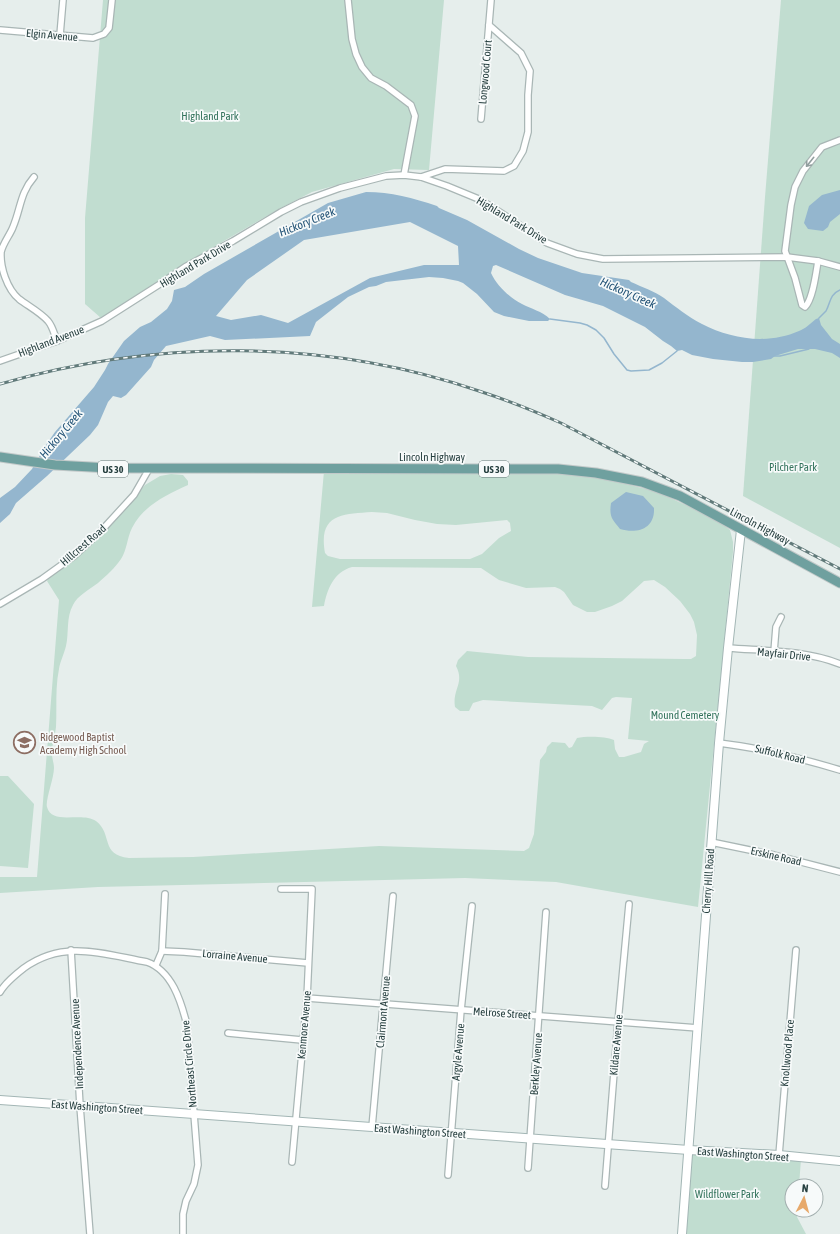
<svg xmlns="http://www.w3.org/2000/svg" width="840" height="1234" viewBox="0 0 840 1234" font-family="'Asap Condensed',sans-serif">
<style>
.green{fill:#c1ddd0;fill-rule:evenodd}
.water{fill:#94b6ce;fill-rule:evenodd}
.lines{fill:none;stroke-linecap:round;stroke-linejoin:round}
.stream{stroke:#94b6ce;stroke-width:1.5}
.street-casing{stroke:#a9b6b5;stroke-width:8}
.secondary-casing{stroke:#a3b6b5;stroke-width:10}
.primary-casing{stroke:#c2c9c9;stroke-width:11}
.street{stroke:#fff;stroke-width:5.5}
.secondary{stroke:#fff;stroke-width:8}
.primary{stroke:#6fa09f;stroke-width:9}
.rail-casing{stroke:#617a7a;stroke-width:3}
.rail{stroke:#f7fafa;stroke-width:1.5;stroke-dasharray:4.5;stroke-linecap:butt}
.oneway{stroke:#929f9f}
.labels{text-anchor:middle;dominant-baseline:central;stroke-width:3.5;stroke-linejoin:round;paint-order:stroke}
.shield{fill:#f7fafa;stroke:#657777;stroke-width:1}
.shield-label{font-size:10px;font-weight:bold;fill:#263f3f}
.street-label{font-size:11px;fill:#263f3f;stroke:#f7fafa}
.park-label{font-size:11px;fill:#33735c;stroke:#f7fafa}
.education-label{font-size:11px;fill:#785e54;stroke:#f7fafa;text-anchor:start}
.water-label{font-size:12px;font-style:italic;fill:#245477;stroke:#f7fafa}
</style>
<rect width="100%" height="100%" fill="#e6eeec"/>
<g class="green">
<polygon points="103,0 444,0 429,170 394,169 312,192 277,210 183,265 101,318 85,304 85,218"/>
<polygon points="781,0 840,0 840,548 743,496 765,197"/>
<path d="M324,471L574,473L622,483L650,490L668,497L690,507L722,524L730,530L733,542V552L698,907L556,882L465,878L98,887L0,893V877H37L59,600L47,581L49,577L90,546L117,518L145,485L160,476L171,474L183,475L188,481V485C166,495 143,506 132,528C127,538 127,550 121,559C115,568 106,576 98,583C90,589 77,596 73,605C66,617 69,633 66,646C64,654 60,662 59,669C55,688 57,708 56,727C55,736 52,744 52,754C52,759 54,763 54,768C54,778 45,801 47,807C52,826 82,811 96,821C113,834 100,855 129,858L193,857L379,846L524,851L529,848L534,834L540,760L546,752L547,747L552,742L565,743L569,748L572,747L577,738C586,736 605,736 614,740L615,749L619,757H624L641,752L644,744L649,741L628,739L632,698L616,697L612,698L602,710L592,706L483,700L473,703L469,711H460L455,707C452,689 465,683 456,666L458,660L467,651L528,657L684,659H691L696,656L697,635L694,622L690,614L680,601L665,587L654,580L644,581L622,601L612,606L595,612H587L573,605L564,592L560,589L555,587L526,588L499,580L481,568L352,567C334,572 327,589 324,606L312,607ZM372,512L387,513L415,520L437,524L456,525L507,520L510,523L511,531L499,538L482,554L470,559H340L328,556L325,553C318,514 342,514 372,512Z"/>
<polygon points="0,776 8,776 34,804 28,868 0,866"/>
<polygon points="691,1152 801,1159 799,1186 792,1186 792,1210 798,1210 797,1217 806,1234 684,1234"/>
</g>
<g class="water">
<polygon points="840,190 840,214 830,222 828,227 823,231 808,229 804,223 809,206 822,195"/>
<path d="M366,192C391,192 413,198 437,206L439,208L467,220L519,249L538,258L582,273L629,280L631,282C642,287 654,291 664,298C676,307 688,317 702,324C731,339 767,345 799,331C805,329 811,323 816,319L819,318L821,325L832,339L840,344V358L832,353L815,349H798L775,356L771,359L753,362H742L713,359L692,355L682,350L677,351L671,346L663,341L645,327L603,306L565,295L496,265L493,266L491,273C497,286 509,297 522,304C531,309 542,311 550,319L548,321H529L504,316L494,312L477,294L463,283L458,281L443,278L429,277L386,282L376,286L369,287L348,297L316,322L310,336L225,340L210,336L166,346L154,360L151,367L126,395L121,398L113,396L108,402L98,425L90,435L47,476L16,503L10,514L0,523V498L15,487L32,469L46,445L55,432L94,387L105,370L108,364L124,341L140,327L151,322L167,309L172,301L174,290L185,287L204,274L328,203ZM410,222L458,246L459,265H424L370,278L288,323L261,315L231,320L216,316L247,280L304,240Z"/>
<path d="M626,492L643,496L654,508C655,529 637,534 620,529C612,519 609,517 611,503Z"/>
</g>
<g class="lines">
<g class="stream">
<path d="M819,318C821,316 824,313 826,311C831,302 829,295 840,290"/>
<polyline points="550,319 580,323 587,325 596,330 604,338 614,354 627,370 631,371 649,370 662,363 677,351"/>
<polyline points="774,356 780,356 809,349"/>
</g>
<defs>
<g id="street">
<polyline points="348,0 352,39 356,54 362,67 371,78 386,86 411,105 415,116 404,175"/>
<polyline points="0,30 93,38 104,34 109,28 112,0"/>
<polyline points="60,35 63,0"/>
<polyline points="481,119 491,0"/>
<path d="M34,177C20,193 21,208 13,227C10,235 3,243 1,252C0,267 7,289 19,299C28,306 40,312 48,321C53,327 54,334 57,341"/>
<polyline points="421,177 445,169 504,171 514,166 523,151 528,132 528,95 530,71 521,53 489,25"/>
<path d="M818,261C816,273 813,299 805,307L802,305L795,278L785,251L791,205L795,187L803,171L822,147L840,140"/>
<polyline points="0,361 57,341 102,321 160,284 185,267 233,241 281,212 301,202 340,188 386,176 404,175 421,177 447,186 481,200 547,243 577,254 603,259 787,257 818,261 840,267"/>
<polyline points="0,604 42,579 74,556 101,531 134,495 149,469"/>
<path d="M728,648C765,651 805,650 840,664"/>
<polyline points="774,652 776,627 781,617"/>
<path d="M719,743C761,748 800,758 840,770"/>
<polyline points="711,842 774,855 840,872"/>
<polyline points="281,889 312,889 307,998 292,1162"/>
<polyline points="71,950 80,1106 90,1234"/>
<polyline points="162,951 184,952 308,963"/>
<polyline points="156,965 162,951 165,894"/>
<path d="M0,992C5,983 15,975 24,968C64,939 103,954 147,962C172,971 181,1001 187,1025L198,1165L194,1184L186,1201L183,1214V1234"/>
<polyline points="307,998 698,1028"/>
<polyline points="228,1033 302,1040"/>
<polyline points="372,1127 393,896"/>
<polyline points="779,1155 796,950"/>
<polyline points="528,1168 546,912"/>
<polyline points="448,1175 461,1010 472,906"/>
<polyline points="605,1186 618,1022 629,904"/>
</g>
<g id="secondary">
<polyline points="0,1100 689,1150 779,1155 840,1161"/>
<polyline points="682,1234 719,743 728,648 741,530"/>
</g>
<polyline id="primary" points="0,457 55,465 109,468 558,469 596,473 642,482 680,496 840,583"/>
</defs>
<use href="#street" class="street-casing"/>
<use href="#secondary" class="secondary-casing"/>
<use href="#primary" class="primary-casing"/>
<use href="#street" class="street"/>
<use href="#secondary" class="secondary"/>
<use href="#primary" class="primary"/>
<defs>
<path id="rail" d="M0,384C156,339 325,338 479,391C507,400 534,411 561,423L840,569"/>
</defs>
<use href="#rail" class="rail-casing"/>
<use href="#rail" class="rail"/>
</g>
<defs><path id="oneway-shaft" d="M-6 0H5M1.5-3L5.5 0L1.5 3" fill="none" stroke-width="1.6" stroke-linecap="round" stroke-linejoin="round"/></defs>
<use class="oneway" href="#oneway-shaft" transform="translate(810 162) rotate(129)"/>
<defs>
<symbol id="school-ring" viewBox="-11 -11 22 22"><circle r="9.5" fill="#f7fafa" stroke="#8d6e63" stroke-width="1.5"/><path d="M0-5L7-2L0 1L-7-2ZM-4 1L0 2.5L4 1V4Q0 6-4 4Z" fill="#8d6e63"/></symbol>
</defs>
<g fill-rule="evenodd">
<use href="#school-ring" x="12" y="730" width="25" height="25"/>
</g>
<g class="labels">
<g class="shield">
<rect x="98" y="461" width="30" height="16" rx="3"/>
<rect x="479" y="461" width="30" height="16" rx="3"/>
</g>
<g class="shield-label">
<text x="113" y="469">US 30</text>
<text x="494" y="469">US 30</text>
</g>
<g class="street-label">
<text transform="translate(52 35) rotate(5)">Elgin Avenue</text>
<text transform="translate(485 72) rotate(-85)">Longwood Court</text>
<text transform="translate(512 220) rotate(31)">Highland Park Drive</text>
<text transform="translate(195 264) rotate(-31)">Highland Park Drive</text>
<text transform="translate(51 341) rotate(-21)">Highland Avenue</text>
<text x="432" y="457">Lincoln Highway</text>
<text transform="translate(760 526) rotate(28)">Lincoln Highway</text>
<text transform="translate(83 545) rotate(-41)">Hillcrest Road</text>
<text transform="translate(784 654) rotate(6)">Mayfair Drive</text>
<text transform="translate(780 754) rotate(14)">Suffolk Road</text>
<text transform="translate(776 856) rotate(13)">Erskine Road</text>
<text transform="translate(708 881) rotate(-86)">Cherry Hill Road</text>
<text transform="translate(235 956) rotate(5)">Lorraine Avenue</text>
<text transform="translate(383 1012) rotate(-85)">Clairmont Avenue</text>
<text transform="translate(502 1013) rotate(4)">Melrose Street</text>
<text transform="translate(304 1025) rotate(-85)">Kenmore Avenue</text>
<text transform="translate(77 1044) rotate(-93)">Independence Avenue</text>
<text transform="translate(616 1045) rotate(-85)">Kildare Avenue</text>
<text transform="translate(458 1052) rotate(-85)">Argyle Avenue</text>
<text transform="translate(787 1053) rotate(-85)">Knollwood Place</text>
<text transform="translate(189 1064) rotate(-95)">Northeast Circle Drive</text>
<text transform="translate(536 1064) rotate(-86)">Berkley Avenue</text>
<text transform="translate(97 1107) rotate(4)">East Washington Street</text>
<text transform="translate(420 1131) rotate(4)">East Washington Street</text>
<text transform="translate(743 1154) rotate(4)">East Washington Street</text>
</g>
<g class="park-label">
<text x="210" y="116">Highland Park</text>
<text x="793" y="467">Pilcher Park</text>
<text x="685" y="715">Mound Cemetery</text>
<text x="727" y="1194">Wildflower Park</text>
</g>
<g class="education-label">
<text x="40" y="737">Ridgewood Baptist<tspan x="40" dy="13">Academy High School</tspan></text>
</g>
<g class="water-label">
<text transform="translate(307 222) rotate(-22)">Hickory Creek</text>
<text transform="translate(628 293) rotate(24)">Hickory Creek</text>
<text transform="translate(61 434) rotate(-50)">Hickory Creek</text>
</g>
</g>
<g transform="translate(804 1198) rotate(6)"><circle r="19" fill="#f7fafa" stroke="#a3afaf"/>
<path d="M0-3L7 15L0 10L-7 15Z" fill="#e7a96b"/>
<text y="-6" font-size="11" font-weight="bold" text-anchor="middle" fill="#263f3f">N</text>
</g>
</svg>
